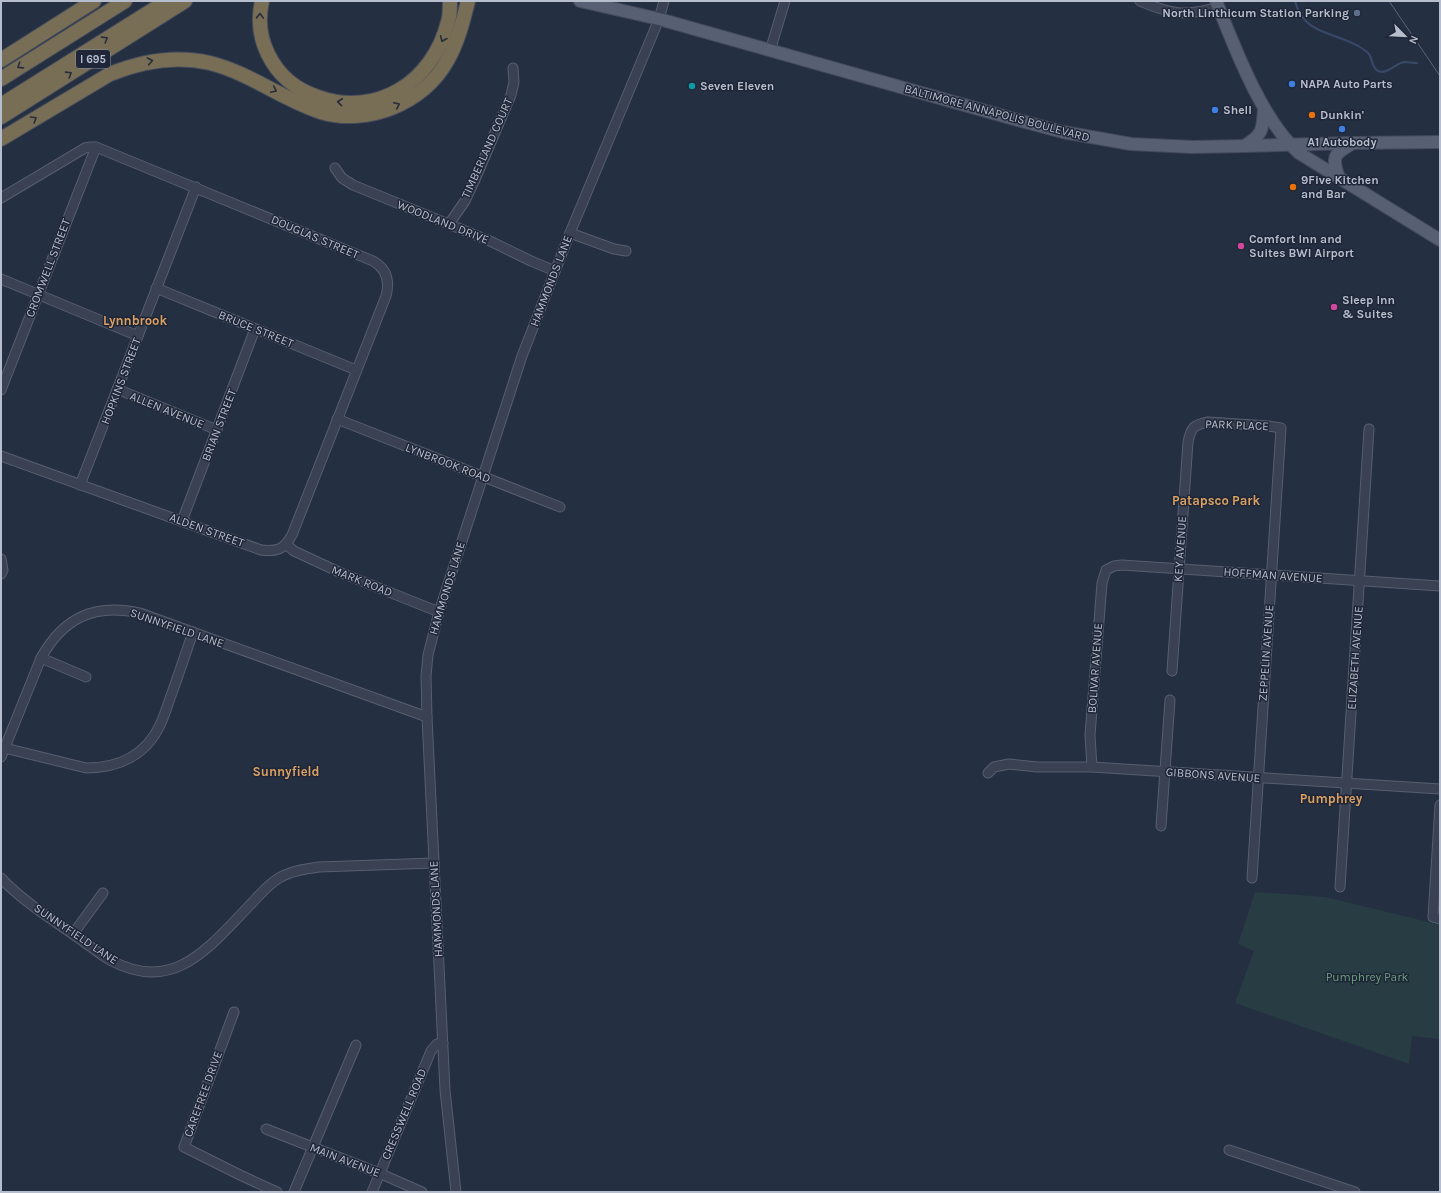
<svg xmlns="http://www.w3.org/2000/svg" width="1441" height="1193" viewBox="0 0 1441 1193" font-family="Karla,sans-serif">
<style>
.green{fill:#273d43}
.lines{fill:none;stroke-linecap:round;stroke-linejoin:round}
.stream{stroke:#38496a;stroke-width:2}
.minor-casing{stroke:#575f6f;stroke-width:11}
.major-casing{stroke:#434a5b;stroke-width:14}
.highway-casing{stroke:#444c5c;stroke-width:16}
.minor{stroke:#394152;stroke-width:9}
.major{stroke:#576072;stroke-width:12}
.highway{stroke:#786e56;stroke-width:14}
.tram{stroke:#5b6579;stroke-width:1}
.oneway{stroke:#272d3a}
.service-dot{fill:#5c6f8a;stroke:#1e2637;stroke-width:1.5}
.shop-dot{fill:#3f7fe0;stroke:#1e2637;stroke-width:1.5}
.culture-dot{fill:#0f9aa8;stroke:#1e2637;stroke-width:1.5}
.food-dot{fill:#e8710a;stroke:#1e2637;stroke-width:1.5}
.hotel-dot{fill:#d1479c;stroke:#1e2637;stroke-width:1.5}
.labels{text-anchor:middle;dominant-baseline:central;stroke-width:3;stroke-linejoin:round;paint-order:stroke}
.shield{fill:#1e2637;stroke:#88909f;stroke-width:1}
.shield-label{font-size:11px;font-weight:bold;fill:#b6bdcc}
.poi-label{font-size:12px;font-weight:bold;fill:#b6bdcc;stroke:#1e2637;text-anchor:start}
.street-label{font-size:12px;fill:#b6bdcc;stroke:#1e2637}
.park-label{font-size:12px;fill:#6c9e7c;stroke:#1e2637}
.neighbourhood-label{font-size:13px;font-weight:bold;fill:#daa163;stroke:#1e2637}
</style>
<rect width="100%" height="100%" fill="#252f42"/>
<polygon class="green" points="1255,892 1326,897 1440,925 1440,1039 1412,1036 1409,1064 1235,1003 1254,951 1238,944"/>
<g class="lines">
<path class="stream" d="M1295,1C1303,35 1336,32 1360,47C1363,49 1366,51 1368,53C1373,58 1371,67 1378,71C1387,75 1396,63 1404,62C1408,62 1413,63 1417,63"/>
<defs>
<g id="minor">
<path d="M1140,1C1170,14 1186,17 1218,7"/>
<polyline points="770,51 785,1"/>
<polyline points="335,168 342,178 353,185 490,241 531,261 555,271"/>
<path d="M1,198L85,148L90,147H96L373,261C387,269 390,281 386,296L292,535C284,549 278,552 261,550L1,456"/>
<polyline points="449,224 465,201 474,182 511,95 514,82 513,68"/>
<polyline points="570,233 614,249 626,251"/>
<polyline points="1,279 138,336"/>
<polyline points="156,288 356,370"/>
<polyline points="117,389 217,430"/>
<polyline points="1,390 96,147"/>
<polyline points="337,419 560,507"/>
<polyline points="80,485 196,187"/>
<polyline points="182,521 255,329"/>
<polyline points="287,545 294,551 339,572 439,612"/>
<polyline points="1,559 3,570 1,574"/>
<polyline points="41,658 86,677"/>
<path d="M1172,671L1188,442C1191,428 1193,425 1208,422L1268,426L1281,428L1252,878"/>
<path d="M1,747L86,768C119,768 146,755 160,725C165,715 168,703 172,693C179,673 186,653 193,632"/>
<path d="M1,757L41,658C63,618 94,603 140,613L427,717"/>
<polyline points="1092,767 1090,735 1102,583 1106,570 1114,566 1122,565 1440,586"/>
<polyline points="988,773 994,767 1009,764 1037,767 1092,767 1440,789"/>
<polyline points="1440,805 1433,917 1440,919"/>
<polyline points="1161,826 1170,700"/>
<path d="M1,878C22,901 55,921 80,939C90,946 99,954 110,960C174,995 209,947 250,905C259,896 267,885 279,878C291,871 305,869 319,867L434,863"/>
<polyline points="1340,887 1369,429"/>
<polyline points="73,934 103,893"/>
<polyline points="234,1012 184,1147 240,1175 277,1192"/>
<polyline points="266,1129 379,1173 422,1192"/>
<polyline points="1229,1150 1355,1192"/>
<polyline points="294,1192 356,1045"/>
<polyline points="372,1192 431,1051 437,1044 443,1043"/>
<polyline points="456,1192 445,1090 427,717 426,676 428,655 439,612 522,356 570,233 659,19 664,1"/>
</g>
<g id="major">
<polyline points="580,1 659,19 1014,119 1063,132 1131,144 1192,147 1244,146 1353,143 1440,142"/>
<path d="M1216,1C1235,48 1261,119 1299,153L1440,240"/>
<path d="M1244,146C1263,135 1263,129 1264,108"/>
<path d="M1339,178C1331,156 1334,154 1353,143"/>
</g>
<g id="highway">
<path d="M262,1C258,19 260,38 268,54C278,75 296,90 318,97C377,118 433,82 448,22C450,16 450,8 450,1"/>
<polyline points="1,60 94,1"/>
<polyline points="1,79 125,1"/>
<polyline points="1,105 167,1"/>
<polyline points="1,117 185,1"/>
<path d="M1,139L110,74C142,61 175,55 210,63C250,73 283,100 321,112C367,126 424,103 447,61C458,42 463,21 468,1"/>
</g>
</defs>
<use href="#minor" class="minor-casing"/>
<use href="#major" class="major-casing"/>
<use href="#highway" class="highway-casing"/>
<use href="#minor" class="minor"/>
<use href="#major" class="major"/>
<use href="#highway" class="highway"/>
<polyline class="tram" points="1389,1 1440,76"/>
</g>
<defs><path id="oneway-chevron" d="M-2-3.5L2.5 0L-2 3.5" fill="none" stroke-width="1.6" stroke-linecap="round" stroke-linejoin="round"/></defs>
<g class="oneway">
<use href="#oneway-chevron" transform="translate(260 16) rotate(-88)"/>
<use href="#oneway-chevron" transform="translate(105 39) rotate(-32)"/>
<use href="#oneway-chevron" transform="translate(443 39) rotate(113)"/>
<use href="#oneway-chevron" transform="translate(150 61) rotate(-11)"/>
<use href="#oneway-chevron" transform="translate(20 66) rotate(147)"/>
<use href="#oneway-chevron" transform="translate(69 74) rotate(-32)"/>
<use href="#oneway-chevron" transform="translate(274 90) rotate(25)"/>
<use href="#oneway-chevron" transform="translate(340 102) rotate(-174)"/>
<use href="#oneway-chevron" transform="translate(397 105) rotate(-25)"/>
<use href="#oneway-chevron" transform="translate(34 119) rotate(-31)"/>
</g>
<circle class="service-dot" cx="1357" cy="13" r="4"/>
<g class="shop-dot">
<circle cx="1292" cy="84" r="4"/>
<circle cx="1215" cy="110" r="4"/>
<circle cx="1342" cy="129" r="4"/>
</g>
<circle class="culture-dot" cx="692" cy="86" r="4"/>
<g class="food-dot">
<circle cx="1312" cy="115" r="4"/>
<circle cx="1293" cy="187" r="4"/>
</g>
<g class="hotel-dot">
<circle cx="1241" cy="246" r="4"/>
<circle cx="1334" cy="307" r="4"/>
</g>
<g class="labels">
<rect class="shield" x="76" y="50" width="34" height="18" rx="3"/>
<g class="shield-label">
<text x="93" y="59">I 695</text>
</g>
<g class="poi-label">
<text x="1349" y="13" text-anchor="end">North Linthicum Station Parking</text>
<text x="1300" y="84">NAPA Auto Parts</text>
<text x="700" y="86">Seven Eleven</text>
<text x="1223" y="110">Shell</text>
<text x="1320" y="115">Dunkin'</text>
<text x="1342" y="142" text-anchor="middle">A1 Autobody</text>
<text x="1301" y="180">9Five Kitchen<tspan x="1301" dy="14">and Bar</tspan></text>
<text x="1249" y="239">Comfort Inn and<tspan x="1249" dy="14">Suites BWI Airport</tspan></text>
<text x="1342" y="300">Sleep Inn<tspan x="1342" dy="14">&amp; Suites</tspan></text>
</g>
<g class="street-label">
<text transform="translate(997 113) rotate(15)">BALTIMORE ANNAPOLIS BOULEVARD</text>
<text transform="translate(487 148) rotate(-66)">TIMBERLAND COURT</text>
<text transform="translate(443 222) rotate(22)">WOODLAND DRIVE</text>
<text transform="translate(315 237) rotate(23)">DOUGLAS STREET</text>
<text transform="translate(48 268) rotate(-69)">CROMWELL STREET</text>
<text transform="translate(551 281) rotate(-69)">HAMMONDS LANE</text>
<text transform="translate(256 329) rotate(22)">BRUCE STREET</text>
<text transform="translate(121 381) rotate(-69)">HOPKINS STREET</text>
<text transform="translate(167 410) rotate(22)">ALLEN AVENUE</text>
<text transform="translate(219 425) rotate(-69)">BRIAN STREET</text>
<text transform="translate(1237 425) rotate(2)">PARK PLACE</text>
<text transform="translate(448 463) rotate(21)">LYNBROOK ROAD</text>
<text transform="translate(207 530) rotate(20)">ALDEN STREET</text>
<text transform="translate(1180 549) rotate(-86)">KEY AVENUE</text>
<text transform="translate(1273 575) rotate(4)">HOFFMAN AVENUE</text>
<text transform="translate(362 581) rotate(22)">MARK ROAD</text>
<text transform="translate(447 588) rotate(-73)">HAMMONDS LANE</text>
<text transform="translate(177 628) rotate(19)">SUNNYFIELD LANE</text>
<text transform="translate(1266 653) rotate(-86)">ZEPPELIN AVENUE</text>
<text transform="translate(1355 658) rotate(-86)">ELIZABETH AVENUE</text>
<text transform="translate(1095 668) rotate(-86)">BOLIVAR AVENUE</text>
<text transform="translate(1213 775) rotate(4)">GIBBONS AVENUE</text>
<text transform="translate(436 909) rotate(-93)">HAMMONDS LANE</text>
<text transform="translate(76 934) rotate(34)">SUNNYFIELD LANE</text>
<text transform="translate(203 1094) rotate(-70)">CAREFREE DRIVE</text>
<text transform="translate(404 1114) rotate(-67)">CRESSWELL ROAD</text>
<text transform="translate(345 1160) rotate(21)">MAIN AVENUE</text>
</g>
<g class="park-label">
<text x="1367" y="977">Pumphrey Park</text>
</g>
<g class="neighbourhood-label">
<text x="135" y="320">Lynnbrook</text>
<text x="1216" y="500">Patapsco Park</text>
<text x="286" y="771">Sunnyfield</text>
<text x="1331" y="798">Pumphrey</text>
</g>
</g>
<rect width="1441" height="1193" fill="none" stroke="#b6bdcc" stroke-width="4"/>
<g transform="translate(1405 36) rotate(114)" stroke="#1e2637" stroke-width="3" paint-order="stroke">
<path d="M0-3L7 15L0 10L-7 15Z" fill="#b6bdcc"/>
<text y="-6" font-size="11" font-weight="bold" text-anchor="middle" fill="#b6bdcc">N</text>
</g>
</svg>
